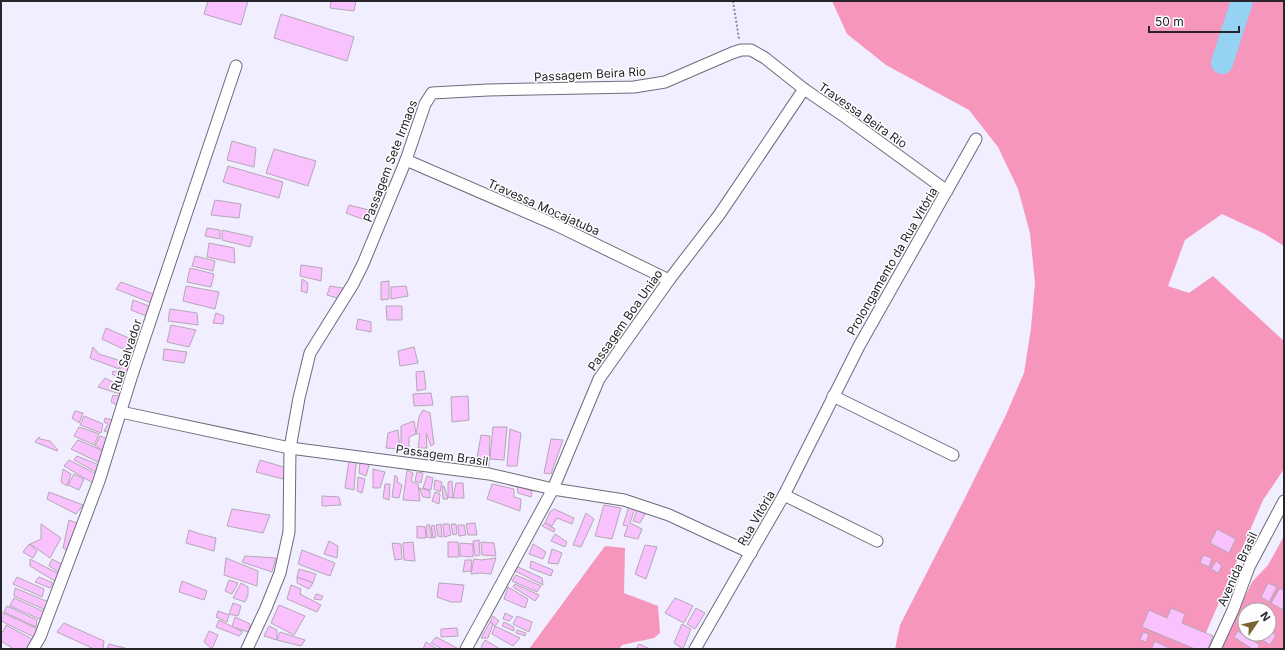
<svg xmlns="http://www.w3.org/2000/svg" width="1285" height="650" viewBox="0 0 1285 650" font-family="Inter,sans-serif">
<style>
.forest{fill:#f796bd;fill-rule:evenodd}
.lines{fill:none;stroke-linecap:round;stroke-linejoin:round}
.river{stroke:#96d2f2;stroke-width:22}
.building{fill:#f9c1fd;stroke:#b4a8b5}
.street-casing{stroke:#6e6c7a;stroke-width:13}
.path{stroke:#8c8b96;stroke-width:2;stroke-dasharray:2 2;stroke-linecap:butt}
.street{stroke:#fff;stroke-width:11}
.labels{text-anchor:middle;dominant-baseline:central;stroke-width:3;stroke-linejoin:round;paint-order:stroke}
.street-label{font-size:12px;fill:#26252b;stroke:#fefefe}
</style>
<rect width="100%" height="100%" fill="#f0eeff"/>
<g class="forest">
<polygon points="832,1 1284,1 1284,246 1265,234 1222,214 1185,240 1168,286 1189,293 1213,276 1284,341 1284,469 1263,500 1199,649 895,649 900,625 964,500 1005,417 1024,373 1031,328 1035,283 1030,233 1018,189 998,147 969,110 886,65 847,34"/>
<path d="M1284,536V649H1219L1252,582L1268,565ZM1245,610H1269V634H1245Z"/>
<polygon points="605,546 625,548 624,593 658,606 660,633 654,638 622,645 619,649 529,649"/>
</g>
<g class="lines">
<polyline class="river" points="1222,63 1242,1"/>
</g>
<g class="building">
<polygon points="208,1 248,1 241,25 204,14"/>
<polygon points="331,1 356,1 354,11 330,8"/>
<polygon points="281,14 354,37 347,61 274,38"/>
<polygon points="232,141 256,148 254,167 227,160"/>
<polygon points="274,149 316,161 308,186 266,173"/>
<polygon points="228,166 283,182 279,198 223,182"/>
<polygon points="215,200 241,204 239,218 211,215"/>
<polygon points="349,205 369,210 365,220 346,213"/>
<polygon points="207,228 220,230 220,239 205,236"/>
<polygon points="222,230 253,237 250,247 222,240"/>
<polygon points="209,243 234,248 235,263 207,257"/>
<polygon points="195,256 215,261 213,271 192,266"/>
<polygon points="301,265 322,268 321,281 300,276"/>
<polygon points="190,268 214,274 211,287 187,282"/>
<polygon points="302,279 308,283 307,293 301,291"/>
<polygon points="389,281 389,299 381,300 381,282"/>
<polygon points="121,282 156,295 154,304 116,289"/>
<polygon points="186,286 219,292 215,309 183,301"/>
<polygon points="330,286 343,288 340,299 327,295"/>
<polygon points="406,286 408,296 391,299 391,287"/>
<polygon points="133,300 154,308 149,317 131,310"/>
<polygon points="386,306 402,306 402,320 387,320"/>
<polygon points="170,309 197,313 198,325 168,321"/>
<polygon points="216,313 224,316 223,324 213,323"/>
<polygon points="358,319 371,322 371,332 356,329"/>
<polygon points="171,325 196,330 189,347 167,342"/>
<polygon points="106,328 140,343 136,355 102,339"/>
<polygon points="93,347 99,354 121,361 119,369 90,358"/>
<polygon points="414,347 418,363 400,366 398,351"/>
<polygon points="164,349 187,352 184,363 163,360"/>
<polygon points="125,362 131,364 126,383 112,374 113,371 118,372"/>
<polygon points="424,371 426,389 417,391 416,372"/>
<polygon points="105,378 119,385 120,394 98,387"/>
<polygon points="431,393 433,405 414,406 413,394"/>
<polygon points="113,395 123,397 119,406 111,402"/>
<polygon points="468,396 469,420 452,422 451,397"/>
<polygon points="423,410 430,413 434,444 431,446 426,433 427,448 418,448 420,434 416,434 419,417"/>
<polygon points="75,411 83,413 79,423 72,418"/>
<polygon points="84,416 103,424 101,433 80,425"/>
<polygon points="105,418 115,421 112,434 104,431 108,424 104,422"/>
<polygon points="414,421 416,434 409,437 409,449 401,448 401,426"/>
<polygon points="79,427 99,434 94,445 74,436"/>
<polygon points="493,427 507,427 504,460 490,459"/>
<polygon points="510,429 521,433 517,466 507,466"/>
<polygon points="398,430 400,449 386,448 388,433"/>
<polygon points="481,435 490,436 489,466 476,464"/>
<polygon points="100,436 108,439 103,450 95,446"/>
<polygon points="39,437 40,439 50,441 58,450 57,451 35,442"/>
<polygon points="551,439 563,440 551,474 544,473"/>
<polygon points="78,440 105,452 100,463 71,449"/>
<polygon points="77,456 99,465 96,472 74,460"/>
<polygon points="69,460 98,475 93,483 64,466"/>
<polygon points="260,460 287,468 287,480 256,472"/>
<polygon points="349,460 356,463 354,490 345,488"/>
<polygon points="360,462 369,465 366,476 359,473"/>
<polygon points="63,469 71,474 67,486 61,482"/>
<polygon points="373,469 385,472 380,488 373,488"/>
<polygon points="407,470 413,473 411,481 418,484 420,501 403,500"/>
<polygon points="417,472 423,473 421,483 415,481"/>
<polygon points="74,474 84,479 79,490 68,485"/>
<polygon points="395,475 398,478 397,482 402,485 399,498 392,497"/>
<polygon points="427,476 433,478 431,490 423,488"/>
<polygon points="358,477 365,479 362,493 357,491"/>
<polygon points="435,480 442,482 440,492 434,489"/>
<polygon points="452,481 453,498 448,497 448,482"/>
<polygon points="456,483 463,483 464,498 453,498"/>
<polygon points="385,484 390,484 389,500 383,498"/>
<polygon points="492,484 514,489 514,497 521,499 520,511 487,499"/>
<polygon points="517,485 532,491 531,497 518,493"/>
<polygon points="442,486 444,486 448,499 443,499"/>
<polygon points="419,488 430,491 430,498 423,497"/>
<polygon points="49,492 83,505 76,514 47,499"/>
<polygon points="435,492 440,494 439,504 432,501"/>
<polygon points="322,496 339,497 341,505 322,506"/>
<polygon points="604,505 621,508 612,539 595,536"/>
<polygon points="629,506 635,508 630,523 642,529 638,539 624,536 628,526 623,525"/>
<polygon points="232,509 270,515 263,533 227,526"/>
<polygon points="554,509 574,518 572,524 557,518 552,526 545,523 550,512"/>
<polygon points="637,510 645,514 640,523 633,521"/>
<polygon points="586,513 594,519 581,547 573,545"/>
<polygon points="69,520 79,524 70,551 63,548"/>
<polygon points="475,523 477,535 468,535 466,524"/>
<polygon points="545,523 555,529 554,532 542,526"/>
<polygon points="41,524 61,538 50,558 30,544 41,539"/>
<polygon points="429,524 432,538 427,537 426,526"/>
<polygon points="441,524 442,537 438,536 436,525"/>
<polygon points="443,524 449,524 451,535 444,537"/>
<polygon points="451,524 456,524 457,534 453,535"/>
<polygon points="434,525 436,537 433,538 431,526"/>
<polygon points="458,525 464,525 466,535 459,536"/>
<polygon points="417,526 425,527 426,538 417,538"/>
<polygon points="1217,529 1236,539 1229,553 1210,543"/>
<polygon points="189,530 200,534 216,538 214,551 186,543"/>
<polygon points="555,534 567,542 565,547 551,541"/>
<polygon points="479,540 480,555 475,556 473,541"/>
<polygon points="329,541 338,546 337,558 324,554"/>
<polygon points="413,542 415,561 404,560 403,543"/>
<polygon points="448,542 458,542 459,557 448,557"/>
<polygon points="481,542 494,543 496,556 482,555"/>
<polygon points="392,543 401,544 402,559 395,560"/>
<polygon points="460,543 473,544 473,557 460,556"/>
<polygon points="29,544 37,551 33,558 23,552"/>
<polygon points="533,544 546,552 543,559 529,554"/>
<polygon points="645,545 657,547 646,579 635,574"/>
<polygon points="552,549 562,553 558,564 548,563"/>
<polygon points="302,550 335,563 330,576 298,564"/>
<polygon points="1203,555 1212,558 1209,567 1200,563"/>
<polygon points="245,556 276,558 272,572 242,562"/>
<polygon points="226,558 258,571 257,586 224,575"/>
<polygon points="496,558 491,574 480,573 471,574 474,559 481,560"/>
<polygon points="30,559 61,575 58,583 30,566"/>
<polygon points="52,559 65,566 60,573 49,566"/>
<polygon points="465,560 472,560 471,571 463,572"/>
<polygon points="531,561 553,570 551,576 530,568"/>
<polygon points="1216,561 1222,566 1218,573 1211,569"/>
<polygon points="516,566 542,578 543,585 515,571"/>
<polygon points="299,569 316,574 313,583 297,577"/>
<polygon points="516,575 541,586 537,592 512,581"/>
<polygon points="17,577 44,589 42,597 13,584"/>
<polygon points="39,577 53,583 50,588 35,582"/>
<polygon points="297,577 313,583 309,589 297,583"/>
<polygon points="229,580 238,583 232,594 225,591"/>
<polygon points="182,581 207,591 204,600 179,592"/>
<polygon points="241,583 248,587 248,595 245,602 233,598"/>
<polygon points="439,583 464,585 461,602 451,602 437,597"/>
<polygon points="1268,583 1277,587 1269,602 1261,597"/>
<polygon points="515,584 539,595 535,601 513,587"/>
<polygon points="291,585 301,589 300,594 321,605 317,612 287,599"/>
<polygon points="508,587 528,599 525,608 504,599"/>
<polygon points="15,588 51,603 48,611 14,596"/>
<polygon points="1280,588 1284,591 1283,610 1271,603"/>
<polygon points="316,594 323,596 321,600 314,599"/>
<polygon points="14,598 47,613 44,621 10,606"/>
<polygon points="675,598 693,606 684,623 665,613"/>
<polygon points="233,603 241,606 238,616 229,614"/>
<polygon points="279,605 305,616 294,635 271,623"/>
<polygon points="7,606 37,620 36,627 4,612"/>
<polygon points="696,608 705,613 695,629 687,624"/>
<polygon points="1171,608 1185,614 1182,623 1213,636 1208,649 1195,649 1142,627 1149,610 1167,618"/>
<polygon points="218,611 229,615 227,622 216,617"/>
<polygon points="1,612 38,629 36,638 1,621"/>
<polygon points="505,613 513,617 509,621 503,619"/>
<polygon points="493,616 499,621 495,626 490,622"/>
<polygon points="517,616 532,622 529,632 513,624"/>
<polygon points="235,617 250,624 249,632 232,627"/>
<polygon points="219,620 243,632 239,636 216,627"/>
<polygon points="490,622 493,624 488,638 481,638"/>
<polygon points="504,622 514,627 514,631 502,626"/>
<polygon points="64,623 104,641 103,649 94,649 57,632"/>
<polygon points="682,624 691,629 683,649 674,643"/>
<polygon points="6,625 32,639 28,649 14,649 1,641 1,631 3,632"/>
<polygon points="269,626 277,630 277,640 264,636"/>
<polygon points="495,626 520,638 513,646 492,634"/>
<polygon points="457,628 458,636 441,637 441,629"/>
<polygon points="517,630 526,633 525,636 516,633"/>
<polygon points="209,631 218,635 212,649 204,642"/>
<polygon points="1238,631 1260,645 1257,649 1252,649 1234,637"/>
<polygon points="1269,631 1276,635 1270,645 1253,634 1269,634"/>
<polygon points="280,632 305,640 301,646 277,640"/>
<polygon points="1143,632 1149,634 1146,642 1140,640"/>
<polygon points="436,637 457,648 456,649 442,649 431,643"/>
<polygon points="485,640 500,649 484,649 481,647"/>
<polygon points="1155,641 1171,649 1151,649"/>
<polygon points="426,642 437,649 423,649"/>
<polygon points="109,644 125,648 125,649 107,649"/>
<polygon points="639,644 650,649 636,649"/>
</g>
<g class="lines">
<defs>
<g id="street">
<polyline points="406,160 556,225 669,280"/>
<polyline points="833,396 953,455"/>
<polyline points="121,412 290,448 489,474 553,489 624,500 669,515 751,553"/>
<polyline points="784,495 877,541"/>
<polyline points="33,649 40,637 99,481 131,378 236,66"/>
<polyline points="247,649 266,608 280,573 289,532 290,448 299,398 310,353 353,284 363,264 406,160 425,104 432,93 488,90 634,87 665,82 732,53 741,50 751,50 765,58 804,89 848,119 947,191"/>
<polyline points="466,649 553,489 599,379 669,280 719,215 804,89"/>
<polyline points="695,649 784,495 859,346 976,139"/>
<polyline points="1215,649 1233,610 1249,567 1284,501"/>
</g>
</defs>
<use href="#street" class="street-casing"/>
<polyline class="path" points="733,1 739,39"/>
<use href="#street" class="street"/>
</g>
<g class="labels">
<g class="street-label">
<text transform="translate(590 74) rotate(-3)">Passagem Beira Rio</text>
<text transform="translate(863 115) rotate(35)">Travessa Beira Rio</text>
<text transform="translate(390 161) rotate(-69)">Passagem Sete Irmaos</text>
<text transform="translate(544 207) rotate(24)">Travessa Mocajatuba</text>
<text transform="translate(892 261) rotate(-60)">Prolongamento da Rua Vitória</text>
<text transform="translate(625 320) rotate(-55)">Passagem Boa Uniao</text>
<text transform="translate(126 355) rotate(-72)">Rua Salvador</text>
<text transform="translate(442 455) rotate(8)">Passagem Brasil</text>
<text transform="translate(756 518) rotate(-60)">Rua Vitória</text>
<text transform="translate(1237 569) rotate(-66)">Avenida Brasil</text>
</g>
</g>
<rect width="1285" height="650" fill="none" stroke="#26252b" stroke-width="4"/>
<g transform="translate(1257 622) rotate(56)"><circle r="19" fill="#fefefe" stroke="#a8a7aa"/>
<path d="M0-3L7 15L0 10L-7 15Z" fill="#7a6434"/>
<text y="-6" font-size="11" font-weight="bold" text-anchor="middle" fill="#26252b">N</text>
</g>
<path d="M1149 26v6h90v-6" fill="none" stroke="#26252b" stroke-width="2"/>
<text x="1155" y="26" font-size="12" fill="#26252b" stroke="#fefefe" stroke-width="3" paint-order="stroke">50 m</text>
</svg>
